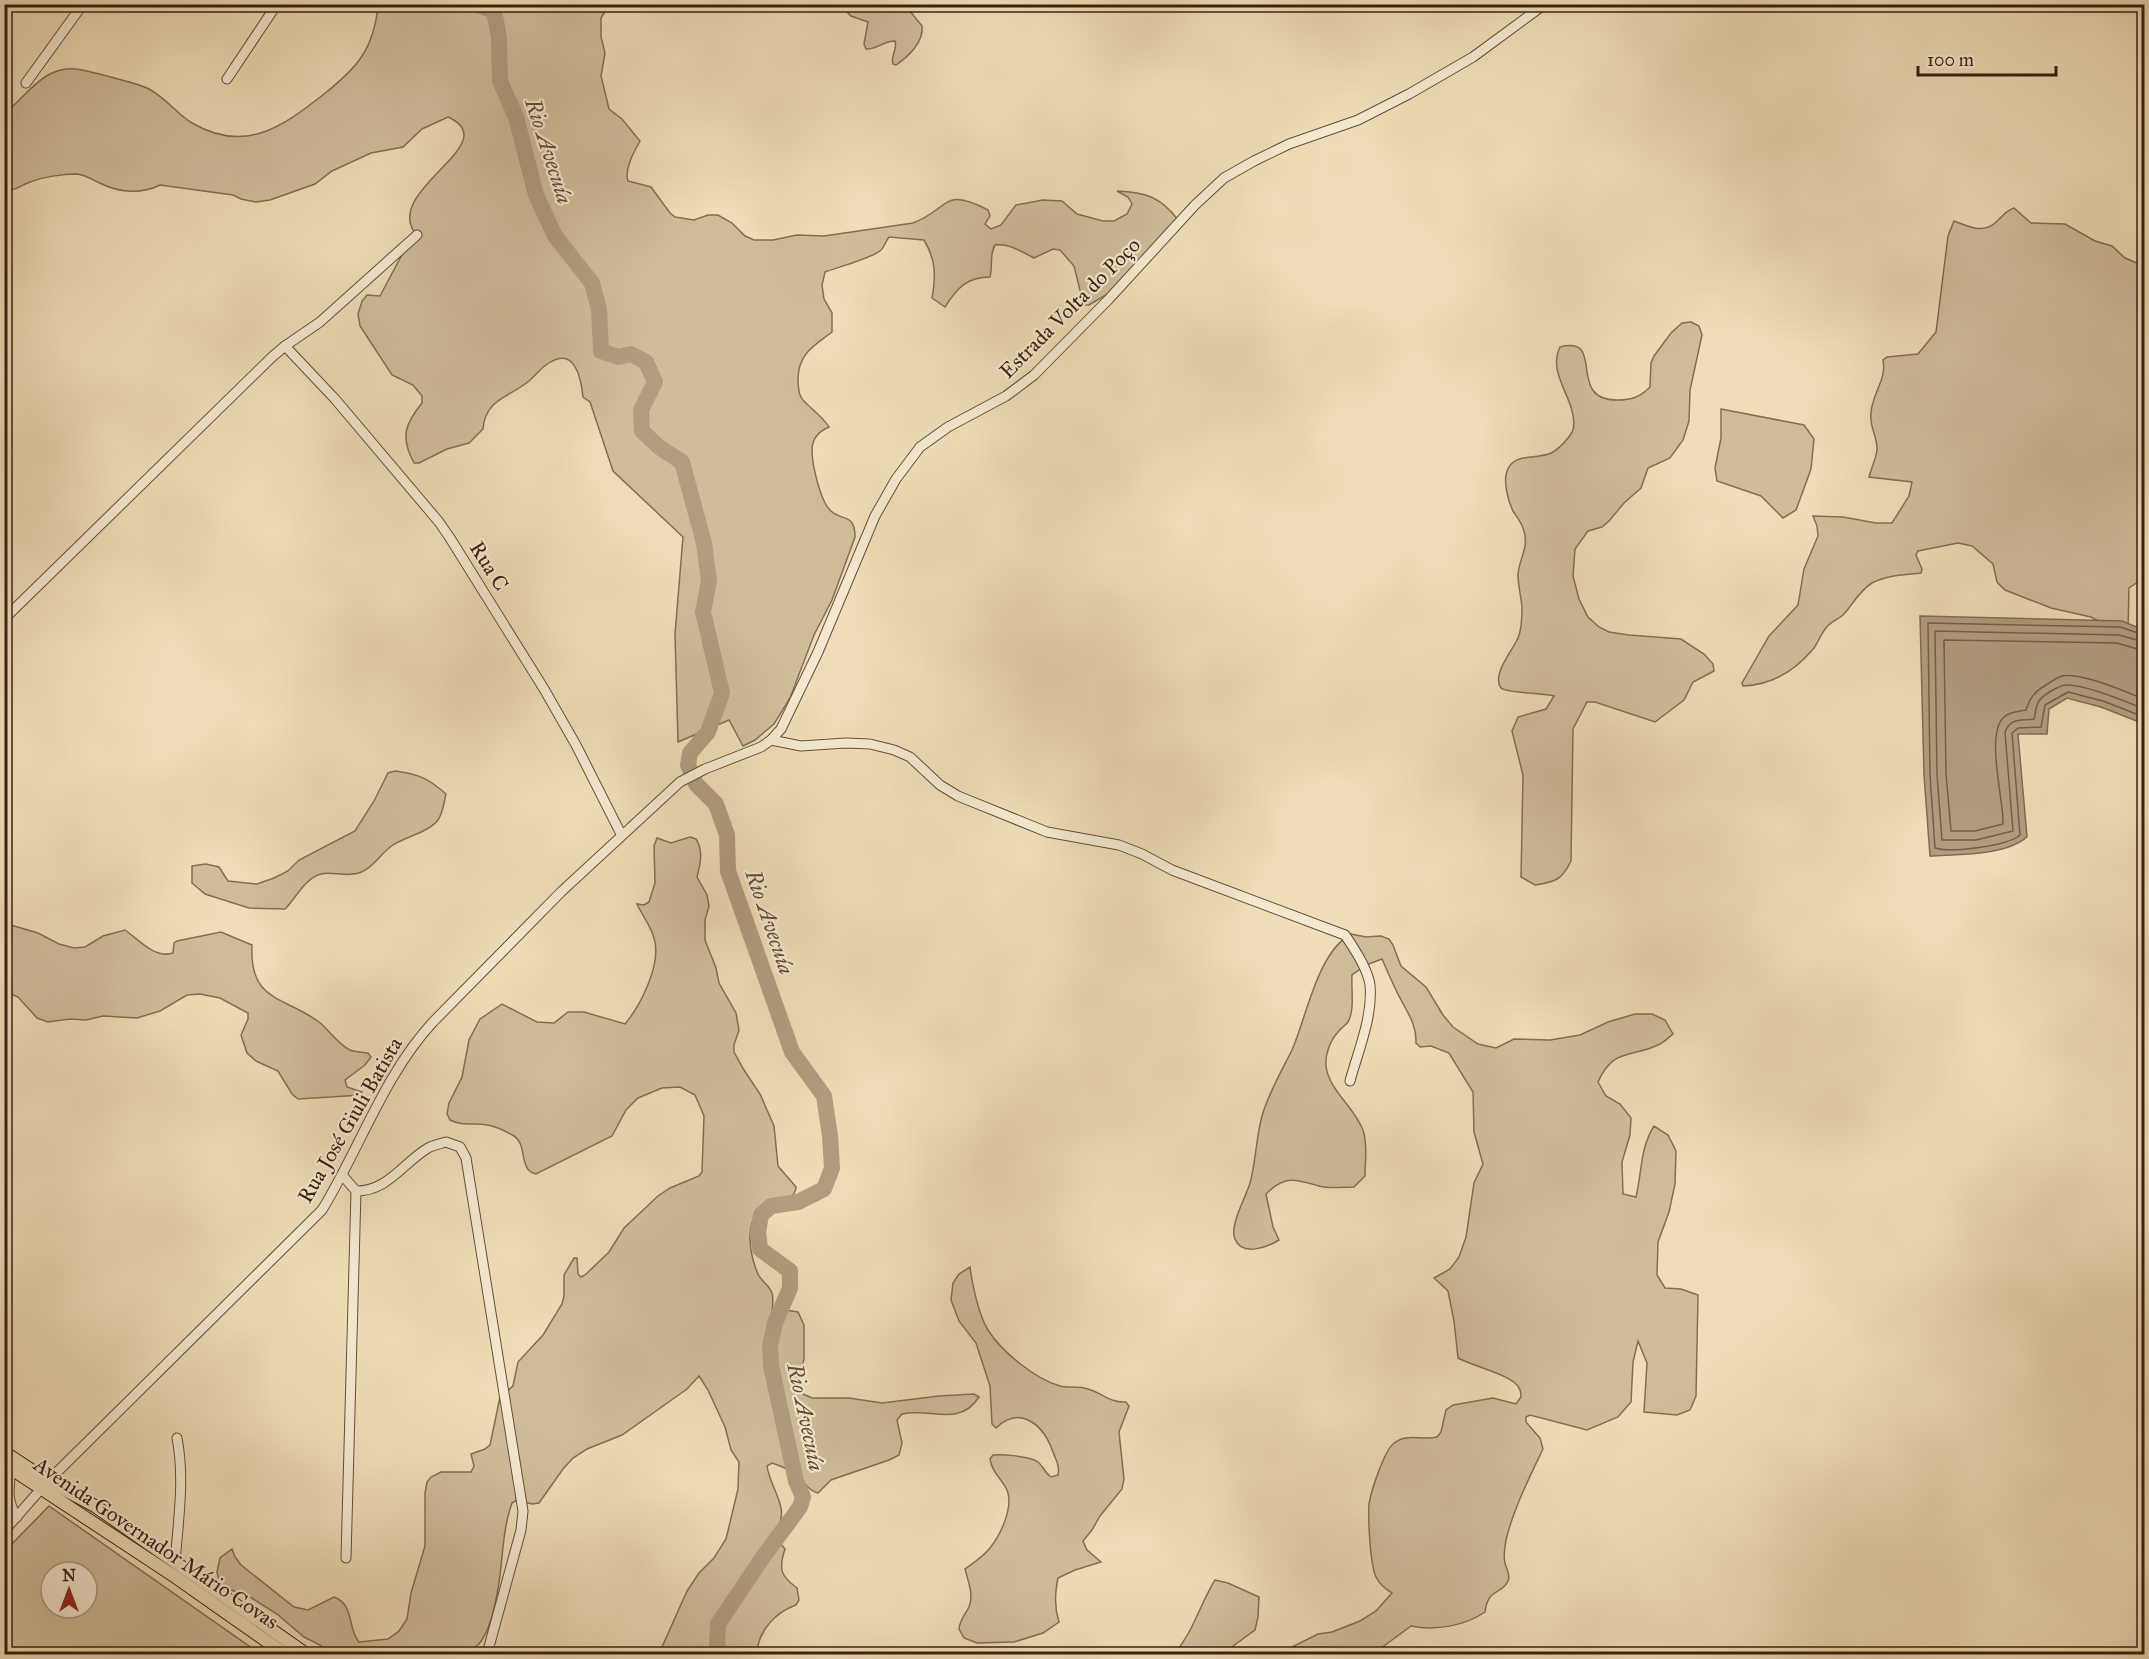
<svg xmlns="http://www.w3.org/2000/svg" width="2149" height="1659" viewBox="0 0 2149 1659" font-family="'IM FELL Great Primer',serif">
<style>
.green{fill:#cfbd9a;stroke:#836e55;stroke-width:1.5;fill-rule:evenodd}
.water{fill:#b09d7e;stroke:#806b52;stroke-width:1.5}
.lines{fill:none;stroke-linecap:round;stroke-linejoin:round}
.shore{stroke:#745e47;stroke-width:1.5}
.river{stroke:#b09d7e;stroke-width:16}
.minor-casing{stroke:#654f3a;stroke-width:11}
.major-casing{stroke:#372010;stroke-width:14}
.minor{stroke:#f4e9d0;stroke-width:9}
.major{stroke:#eeddb6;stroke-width:12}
.labels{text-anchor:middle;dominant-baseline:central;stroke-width:4.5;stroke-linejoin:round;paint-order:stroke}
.street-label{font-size:21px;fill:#372010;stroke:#f4e9d0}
.water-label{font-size:22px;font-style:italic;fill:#614c36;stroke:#f4e9d0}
</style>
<rect width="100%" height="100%" fill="#eeddb6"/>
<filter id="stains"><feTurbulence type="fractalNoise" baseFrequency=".00333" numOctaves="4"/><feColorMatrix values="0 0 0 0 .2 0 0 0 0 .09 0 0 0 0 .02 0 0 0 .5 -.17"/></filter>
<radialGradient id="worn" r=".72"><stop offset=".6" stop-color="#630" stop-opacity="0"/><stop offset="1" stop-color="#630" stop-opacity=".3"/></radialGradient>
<g class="green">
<path d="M378,5H609L601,18V37L605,53L601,76L609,109L622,119L640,141C634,152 624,169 628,181L651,187L670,213L675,217L694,220L708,215H718L732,223L745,236L754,240H773L797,235L824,236L913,223C950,209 942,186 988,210L990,216L985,224L991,229L1001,225L1016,205L1043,200L1062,201L1077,214L1103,221H1114L1127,214L1132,204L1128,197L1117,191C1145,192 1161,197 1178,220L1111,292L1089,305H1085L1083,302L1074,266L1060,250L1053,249L1034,258C1022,252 1009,243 995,245C989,255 993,266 990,277C967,277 957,288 945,307L932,298C936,276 936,260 924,240L889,237C886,241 884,247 881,250C873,258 838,267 825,272L822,285L824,299L832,313V332C814,346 799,353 798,378C798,384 798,392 801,397C804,404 822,415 829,427C822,430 815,435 813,443C809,456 820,500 830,510C841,522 855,512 855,537L832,600L814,635L790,698L774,724L755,740L743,746L729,720L678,742L675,634L683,537L613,471L590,402L583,397C581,377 574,344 546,365C540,369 535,376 529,381C510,397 485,399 483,429L469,443L447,449L419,463H414C400,437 405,424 422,403V396L413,385L392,375L360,326L358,314L362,301L367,295L380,296L414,232C386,188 506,143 448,117L422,129L403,147L371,153L332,171L315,184L270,200L256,202L241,199L233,195L160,185C142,194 120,193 102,184C92,180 87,175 76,174C63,174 43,177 30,182C22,185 14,191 5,192L4,114C26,97 43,66 75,69C86,70 140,84 149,89C166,98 177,114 192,123C245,154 282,127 324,94C357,68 374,49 378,5Z"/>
<path d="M840,5H905L922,26C924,42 908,57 896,65L893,64C890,56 898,49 895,41C883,41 876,50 866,49L864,44L868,22L851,16Z"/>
<path d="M2014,208L2031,223L2065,224L2095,241L2112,246L2125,258L2139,264L2144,269V578L2129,588L2128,631L2115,630L2091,617L2051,608L2005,590L1997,582L1993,564L1972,546L1958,543L1918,551L1916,555L1922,569L1921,573C1905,575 1886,575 1872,583C1859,591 1853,604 1844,614C1839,619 1830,622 1826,628C1821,634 1818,642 1814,648C1795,671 1773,685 1743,686L1742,683L1769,636L1798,605L1804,569L1818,536L1817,526L1813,516L1843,517L1876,523H1892L1909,496L1912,482L1869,477C1871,469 1876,459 1877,450C1878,438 1869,426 1871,413C1872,393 1887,380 1883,360L1887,357L1918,354L1936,332L1948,236L1954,221C1968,226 1982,234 1995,223C2002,217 2005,211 2014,208Z"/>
<path d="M1691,322L1699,326L1702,335L1690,390L1689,421L1683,440L1670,458L1648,468L1641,488L1624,503L1609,521L1602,527L1588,531L1575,549L1573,576L1579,599L1588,617L1599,627L1609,632L1629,635L1681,639L1704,654L1713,664L1714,671L1693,682L1684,700L1655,722L1595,702H1587L1573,729L1571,861C1562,880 1555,882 1535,885L1521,877L1523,775L1512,731L1518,717L1546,709L1554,696C1543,693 1505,693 1501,688C1491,675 1513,650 1518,638C1522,629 1522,617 1522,607C1521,596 1518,585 1518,575C1519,558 1529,549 1524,531C1522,523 1517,517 1513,511C1508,501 1503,481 1507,471C1514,452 1536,460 1551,453C1557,450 1564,443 1568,438C1570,435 1572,433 1573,430C1579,401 1546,376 1560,347C1607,335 1565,400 1617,400C1632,400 1640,397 1650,387L1651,363L1654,356L1671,333L1682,323Z"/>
<polygon points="1721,409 1804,425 1814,439 1811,469 1796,510 1783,518 1761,496 1717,481 1715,468 1721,438"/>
<path d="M395,771C418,774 428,778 446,794C444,802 443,813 438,820C429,832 405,837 393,845C379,854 372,872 353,874C343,876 330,871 321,874C305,878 296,898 285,909L249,908L205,894L192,883V866L206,864L219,867L228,881L257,884L274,878L288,871L299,860L355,831L374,801L388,773Z"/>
<path d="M690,837L696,839C704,851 700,865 697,877L707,895L709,906L705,920V940L716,968L719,983L736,1013L739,1030L734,1045V1052L744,1070L760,1094L774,1126L778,1166L796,1187C795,1207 759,1201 752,1223C747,1237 752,1261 758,1274C761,1281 770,1286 772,1293C774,1299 772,1309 772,1316L775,1317L786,1310L798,1312L804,1325V1360L796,1380L797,1388L803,1394L812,1398H849L882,1403L939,1396L974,1394L979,1397C959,1428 929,1407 902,1414L897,1420L902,1443L899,1455L889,1460L831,1480L818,1493C809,1491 805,1483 799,1477C791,1470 781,1466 772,1463L767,1466C769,1481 778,1493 781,1508C785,1525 769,1532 785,1549C778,1570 781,1576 797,1588L799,1600L796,1605C776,1612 759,1630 757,1652L759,1654H661L662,1647L687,1591L699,1573L714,1558L726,1539L738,1489L739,1462L731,1450L725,1427L708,1390L699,1376L687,1389L622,1435L587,1449L573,1458L563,1469L539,1503L532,1504L517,1500L512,1503C502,1531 503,1560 498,1589C495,1606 490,1632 478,1645C464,1659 355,1654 329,1654L320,1645L304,1637L277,1614L250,1597L220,1586L217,1572L220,1558L232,1549L235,1557L241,1565L294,1607L308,1610L334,1597C355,1605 347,1628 359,1642L388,1639L399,1631L407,1619L411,1593L425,1546V1493L427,1482L431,1477L441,1472H471L474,1466L471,1454L485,1449L490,1445L500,1397L513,1386L518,1362L543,1335L562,1304L564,1296V1275L574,1258H577L578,1274L581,1277L585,1275L609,1252L624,1228L658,1196L670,1188L699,1176L702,1172L704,1116L695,1095L680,1087L662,1088L638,1098L626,1110L612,1136L536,1174C518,1170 528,1145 514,1136C507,1132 495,1126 487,1125C474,1122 463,1127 450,1120L447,1114L449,1103L462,1077L469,1040L480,1019L502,1004L537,1022L554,1023L568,1012H584L625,1024C641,1005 662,963 654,938C651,926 642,915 637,904L644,905L649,902L655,883L654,846L657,838L671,843Z"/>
<path d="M4,923L38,933L59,944L74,948L85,947L103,936L125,930C139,940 155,959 173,953L174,943L177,941L221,932L252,945C249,1002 284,996 319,1022C329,1030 338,1044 350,1050C355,1052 363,1052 368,1053L371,1057L365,1065L345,1080L347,1087L362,1092V1095L298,1099L292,1094L278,1071L256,1061L247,1053L241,1035L248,1019V1013L220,998L200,994L187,995L160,1011L137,1018L103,1016L86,1020L70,1019L48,1022L37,1018L18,997L11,994L5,998Z"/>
<path d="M1351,934L1366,937L1381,936L1389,939L1393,945L1401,966L1426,987L1443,1015L1453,1027L1478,1044L1496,1048L1514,1039L1550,1040L1580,1035L1608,1022L1635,1014H1652L1665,1020L1673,1034C1668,1038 1663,1043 1658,1045C1630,1058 1613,1048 1598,1082L1606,1096L1620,1104L1631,1118L1630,1135L1622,1162L1623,1194L1636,1197C1642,1172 1640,1148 1654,1126L1668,1135L1676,1151L1675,1184L1669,1212L1658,1242L1657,1275L1665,1288L1681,1289L1698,1295L1696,1396L1690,1410L1677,1415L1644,1412L1647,1363L1638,1341L1633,1362L1631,1402L1618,1417L1587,1430L1530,1415L1526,1417V1422L1540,1438L1543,1449C1530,1476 1513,1510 1506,1540C1505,1547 1503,1556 1505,1563C1506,1569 1511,1574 1508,1581C1502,1595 1488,1587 1485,1612C1465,1626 1435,1631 1411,1626L1373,1654H1278L1318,1634L1332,1632L1360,1621L1376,1611L1392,1593C1385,1589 1380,1585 1376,1577C1370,1564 1368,1519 1369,1504C1371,1491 1384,1452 1393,1444C1406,1432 1422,1441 1437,1437L1441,1432L1446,1410L1453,1405L1493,1398L1516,1404L1521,1397C1521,1394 1521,1391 1519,1388C1513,1375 1472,1366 1458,1358L1454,1321L1448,1291L1434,1278L1450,1269L1459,1257L1466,1237L1474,1183L1483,1164L1474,1132L1473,1092L1449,1053L1431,1046L1420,1047L1416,1043C1417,1022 1404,1008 1396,990C1391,980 1387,970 1382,959L1366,965L1352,975C1351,989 1355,1010 1348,1022C1346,1025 1341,1028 1338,1032C1330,1041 1325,1054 1326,1066C1329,1091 1354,1106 1363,1130C1368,1144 1365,1162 1365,1176L1354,1187C1343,1187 1329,1189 1319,1186C1295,1179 1285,1175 1266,1194L1273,1227L1279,1240C1268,1247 1242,1257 1235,1239C1229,1226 1246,1197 1250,1183C1256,1161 1256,1138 1262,1116C1269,1092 1281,1072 1292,1050C1307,1016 1317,953 1351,934Z"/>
<path d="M970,1267C972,1284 979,1316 988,1330C1001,1351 1035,1379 1060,1386C1069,1388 1079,1386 1088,1389C1102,1393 1110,1403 1126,1402L1129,1406L1119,1432L1124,1479L1122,1489L1100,1516L1092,1530L1083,1541L1087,1550L1101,1562L1075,1570L1058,1578C1055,1593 1054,1606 1059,1622L1043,1633L1014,1642L977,1643L964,1638L959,1629C960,1619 965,1615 969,1607C974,1595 968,1581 965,1569C973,1563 983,1557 990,1548C1001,1534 1015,1505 1006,1488C1000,1477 992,1472 990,1459L993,1455C1002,1454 1030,1456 1038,1462C1043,1466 1045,1473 1051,1477L1058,1475C1060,1466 1056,1460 1053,1452C1044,1426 1021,1404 996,1428L992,1424L990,1386L976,1343L959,1321L951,1300L953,1283L959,1274Z"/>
<path d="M49,1506L256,1651L260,1654H5V1551ZM51,1572H87V1608H51Z"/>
<path d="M1215,1580L1228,1583L1259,1597L1258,1617L1255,1630L1222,1654H1174C1194,1631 1199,1606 1215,1580Z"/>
</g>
<path class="water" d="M1920,616L2122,621L2144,630V724L2101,707L2067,698L2049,709L2047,734H2018L2027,837C2005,856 1959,854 1930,856L1924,775Z"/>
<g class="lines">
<g class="shore">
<path d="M2144,635L2120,627L1928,623L1930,775L1935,848C1951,853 2008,846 2020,835L2012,733L2018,728L2041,727L2045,705L2068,692L2103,701L2144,717"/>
<path d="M2144,642L2119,635L1935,631L1937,775L1942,840H1976L2013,831L2005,732C2011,717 2022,721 2034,719C2036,714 2035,706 2039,701C2043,695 2059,685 2067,685C2087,685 2125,701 2144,709"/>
<path d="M2144,651L2117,643L1944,640L1946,774L1951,831H1975L2003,824C2004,800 1985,734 2004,717C2010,711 2018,712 2026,710C2030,698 2034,692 2046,685C2051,682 2056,678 2062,676C2081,672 2126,692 2144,699"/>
</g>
<polyline class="river" points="475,4 494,11 499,37 500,81 516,117 536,195 555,236 592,283 599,309 601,351 618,357 631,354 646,362 655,382 641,410 642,431 659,447 682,462 704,543 709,581 703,612 722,693 708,732 690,753 688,765 696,784 716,804 727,835 728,871 792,1052 824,1096 830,1136 832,1168 824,1189 798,1202 771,1206 761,1215 758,1232 760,1249 790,1271 790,1288 775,1323 770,1346 771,1366 796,1481 803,1497 800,1507 763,1557 718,1624 717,1645 722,1654"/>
<defs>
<g id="minor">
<polyline points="227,79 277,4"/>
<polyline points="26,83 83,4"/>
<polyline points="285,346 335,399 439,522 450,538 544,689 576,745 621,834"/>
<polyline points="4,619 272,357 285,346 320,322 417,235"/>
<path d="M771,740L801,746L846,743L870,744L894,750L910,757L940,785L958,796L1047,832L1119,845L1142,854L1172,870L1345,935C1354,948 1368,970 1370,985C1373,1017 1358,1051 1350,1081"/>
<polyline points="343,1176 356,1191 346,1558"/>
<path d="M356,1191C388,1191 403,1163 428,1148C433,1145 440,1144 446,1142L460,1147L466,1158L523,1511L521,1530L487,1654"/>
<path d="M11,1469C9,1487 6,1501 17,1517"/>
<path d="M4,1531L48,1481L322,1210C360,1148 384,1075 433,1022L561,892L680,782L705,769L761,747L771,740L781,729L818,652L875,516L896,479L920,447L948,427L1006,396L1034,375L1108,300L1195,205L1224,178L1254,161L1289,144L1358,120L1409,94L1473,57L1545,4"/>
<path d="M175,1563C178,1522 185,1479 177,1438"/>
</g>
<g id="major">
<polyline points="4,1452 48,1481 95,1506 306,1654"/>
<polyline points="4,1464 174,1576 285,1654"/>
</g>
</defs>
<use href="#minor" class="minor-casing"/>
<use href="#major" class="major-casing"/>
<use href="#minor" class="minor"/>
<use href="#major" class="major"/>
</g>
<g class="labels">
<g class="street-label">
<text transform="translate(1070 308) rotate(-45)">Estrada Volta do Poço</text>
<text transform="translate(489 566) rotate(58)">Rua C</text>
<text transform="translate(350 1120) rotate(-60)">Rua José Giuli Batista</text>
<text transform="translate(156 1543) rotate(34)">Avenida Governador Mário Covas</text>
</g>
<g class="water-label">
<text transform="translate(549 151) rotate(72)">Rio Avecuía</text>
<text transform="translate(770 922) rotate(71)">Rio Avecuía</text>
<text transform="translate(806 1417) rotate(78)">Rio Avecuía</text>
</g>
</g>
<rect width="2149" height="1659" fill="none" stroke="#eeddb6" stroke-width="24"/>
<rect x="6" y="6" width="2137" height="1647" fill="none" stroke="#372010" stroke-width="3"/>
<rect x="12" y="12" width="2125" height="1635" fill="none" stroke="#372010" stroke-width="1.5"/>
<g transform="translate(69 1590)"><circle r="28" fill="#f4e9d0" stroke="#a89983" stroke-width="1.5"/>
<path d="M0-4.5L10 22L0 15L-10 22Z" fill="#8f2418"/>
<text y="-9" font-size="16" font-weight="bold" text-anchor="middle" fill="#372010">N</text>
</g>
<path d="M1918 66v9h138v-9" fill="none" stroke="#372010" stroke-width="3"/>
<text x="1927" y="66" font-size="18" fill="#372010" stroke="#f4e9d0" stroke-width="4.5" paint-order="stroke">100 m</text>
<rect width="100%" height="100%" filter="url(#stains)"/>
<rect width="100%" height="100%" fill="url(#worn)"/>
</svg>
